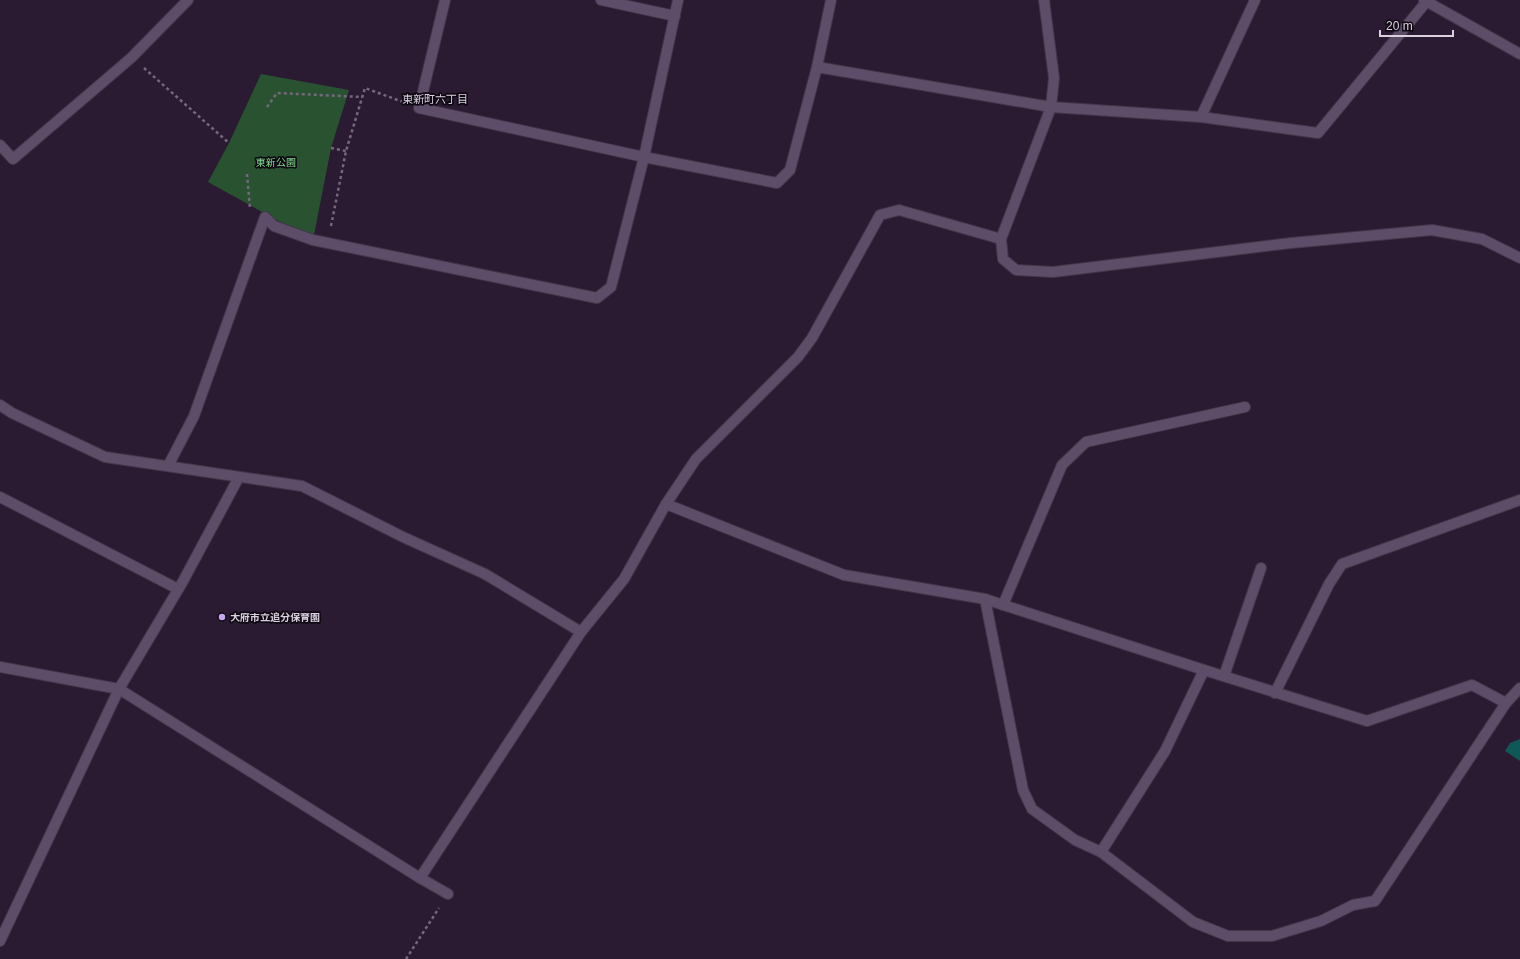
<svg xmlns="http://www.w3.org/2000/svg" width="1520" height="959" viewBox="0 0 1520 959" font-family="Arial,'Noto Sans JP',sans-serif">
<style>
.green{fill:#295330}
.water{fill:#105758}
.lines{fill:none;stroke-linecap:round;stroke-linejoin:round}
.service-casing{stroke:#43364a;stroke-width:12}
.minor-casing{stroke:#43364a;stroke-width:12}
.tertiary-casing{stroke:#43364a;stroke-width:12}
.path{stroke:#75687d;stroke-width:2.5;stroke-dasharray:3 3;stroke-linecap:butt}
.service{stroke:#5e4d69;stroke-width:10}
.minor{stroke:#5e4d69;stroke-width:10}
.tertiary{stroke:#5e4d69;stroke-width:10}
.poi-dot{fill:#c7a6ef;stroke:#0f0913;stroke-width:1.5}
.labels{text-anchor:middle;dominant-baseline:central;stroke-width:3.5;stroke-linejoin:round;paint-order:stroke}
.park-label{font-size:10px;fill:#81db8e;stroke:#0f0913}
.poi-label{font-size:10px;font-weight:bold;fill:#dad0e0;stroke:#0f0913;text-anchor:start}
.neighbourhood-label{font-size:11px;fill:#dad0e0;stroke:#0f0913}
</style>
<rect width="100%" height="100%" fill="#2a1b33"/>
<polygon class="green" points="261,74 349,90 331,148 313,240 208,182 229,143"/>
<polygon class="water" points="1520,739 1520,761 1505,751 1510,743"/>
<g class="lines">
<defs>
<g id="service">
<polyline points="1201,117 1318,133 1427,1"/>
<polyline points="1003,605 1062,465 1086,442 1245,407"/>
<polyline points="1204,670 1367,721 1472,685 1506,703"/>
<polyline points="1275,693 1329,584 1342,564 1520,500"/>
</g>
<g id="minor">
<polyline points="445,0 419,108 644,157 678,0"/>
<polyline points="601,0 675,16"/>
<polyline points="1044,0 1054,78 1051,107 1001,239 1003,259 1016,270 1053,272 1291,243 1432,230 1482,239 1520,258"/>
<polyline points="1424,0 1520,54"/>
<polyline points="817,67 831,0"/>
<polyline points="0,145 13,159 131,58 188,0"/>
<polyline points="0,405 12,413 105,457 302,486 403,537 485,574 581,632"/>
<polyline points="168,466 194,416 265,217 274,226 313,240 597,298 611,287 644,157 777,183 790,170 817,67 1051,107 1201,117 1255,0"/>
<polyline points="0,497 178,589"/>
<polyline points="666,504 844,575 985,599 1023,790 1032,809 1075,840 1101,852 1193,922 1228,936 1272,936 1321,921 1353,905 1375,901 1506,703 1520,688"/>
<polyline points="985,599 1204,670 1165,751 1101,852"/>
<polyline points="1224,676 1261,568"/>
<polyline points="420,878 581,632 624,579 666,504 696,459 798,357 812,338 880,215 899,210 1001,239"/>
<polyline points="0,941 119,689 182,583 239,477"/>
</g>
<polyline id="tertiary" points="0,667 119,689 420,878 448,894"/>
</defs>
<use href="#service" class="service-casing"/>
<use href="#minor" class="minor-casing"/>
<use href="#tertiary" class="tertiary-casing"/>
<g class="path">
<polyline points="144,68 229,143"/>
<polyline points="267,107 277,93 362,97"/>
<polyline points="331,148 346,151"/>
<polyline points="247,174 250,208"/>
<polyline points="331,226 346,151 365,88 403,102"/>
<polyline points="406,959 439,908"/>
</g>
<use href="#service" class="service"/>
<use href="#minor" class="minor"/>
<use href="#tertiary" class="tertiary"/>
</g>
<circle class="poi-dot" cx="222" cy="617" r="4"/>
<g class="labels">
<g class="park-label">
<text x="276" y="162">東新公園</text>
</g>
<g class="poi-label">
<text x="230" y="617">大府市立追分保育園</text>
</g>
<g class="neighbourhood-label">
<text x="435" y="99">東新町六丁目</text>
</g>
</g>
<path d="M1380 30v6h73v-6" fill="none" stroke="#dad0e0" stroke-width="2"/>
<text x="1386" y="30" font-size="12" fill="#dad0e0" stroke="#0f0913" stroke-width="3" paint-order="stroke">20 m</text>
</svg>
